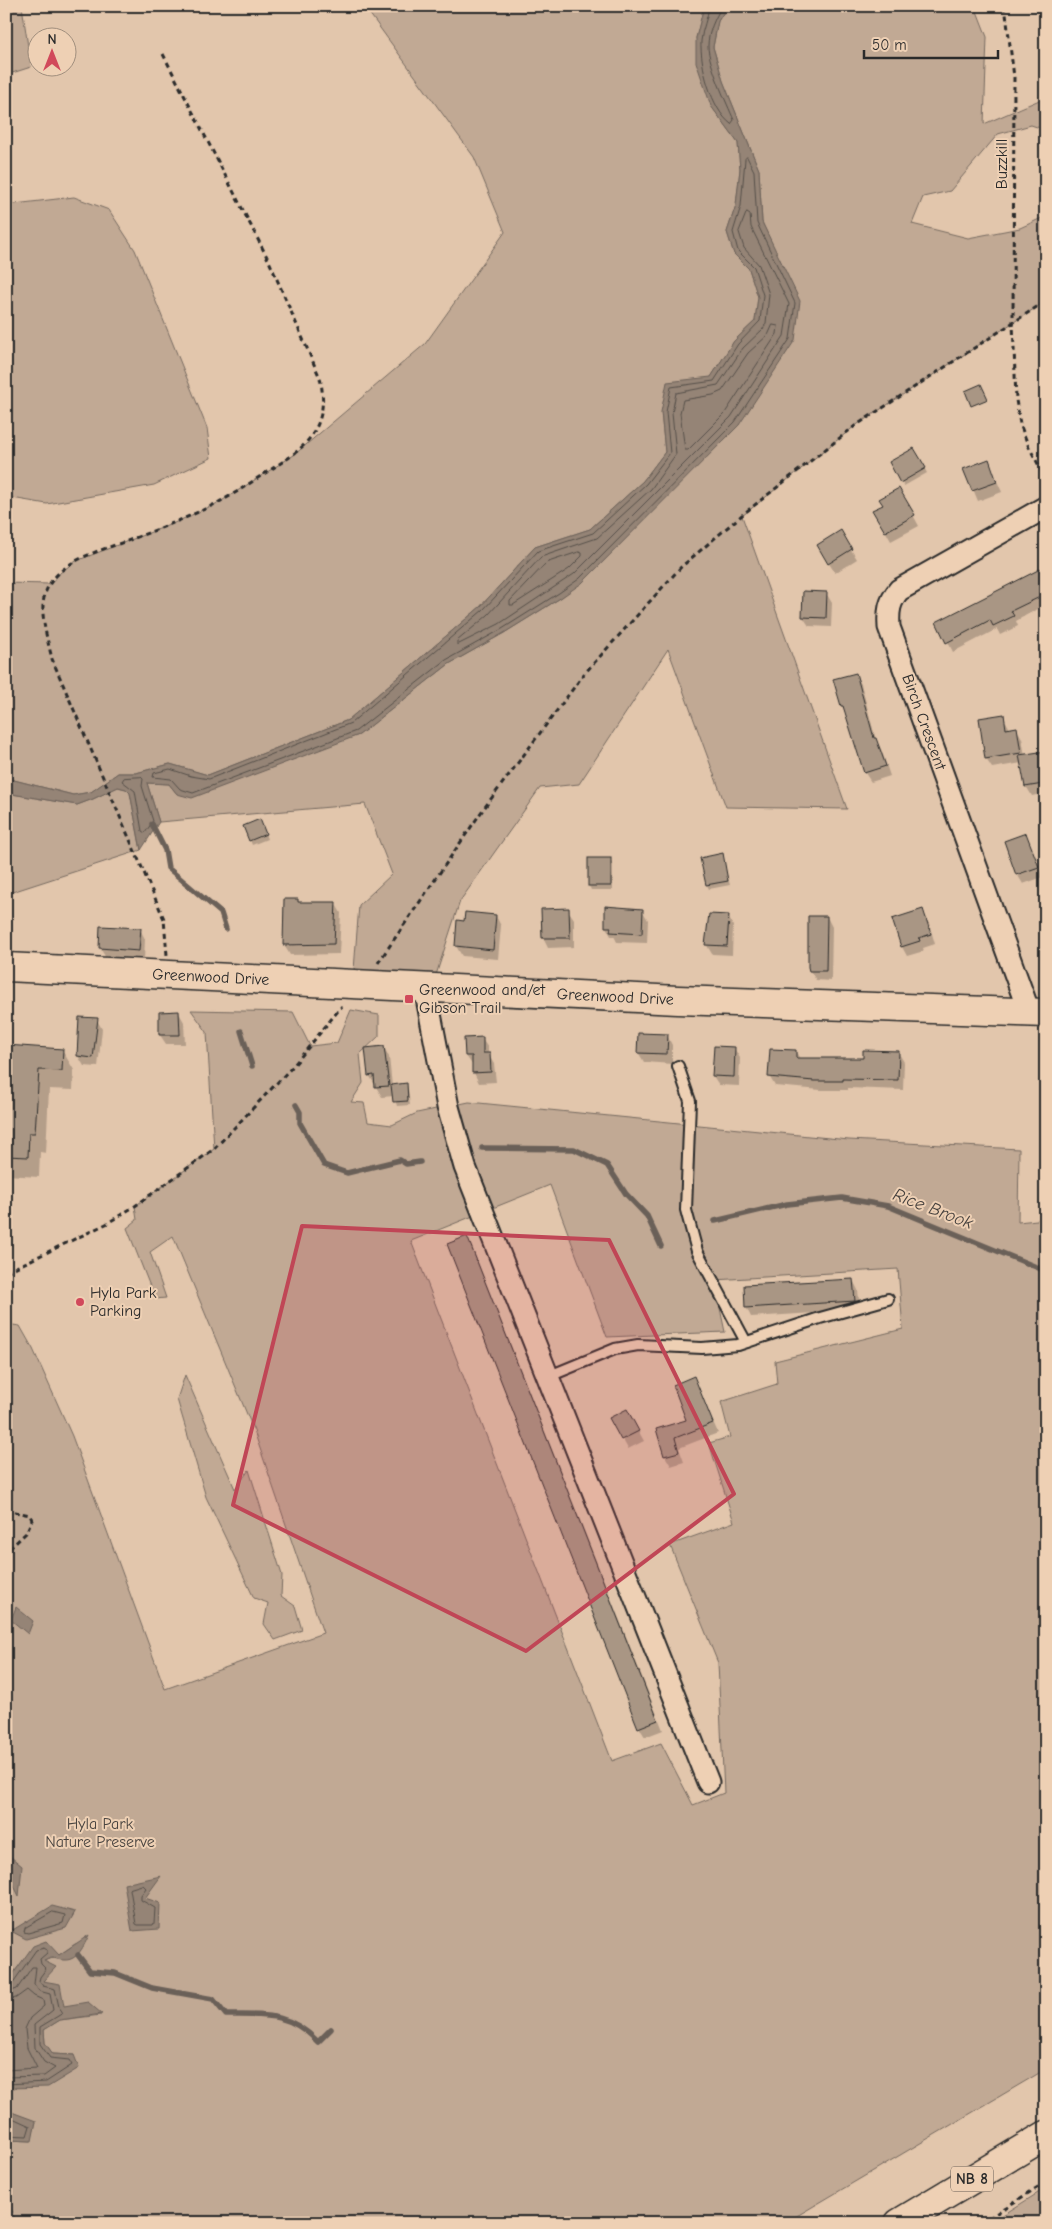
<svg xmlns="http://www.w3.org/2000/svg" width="1052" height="2229" viewBox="0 0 1052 2229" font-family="'Comic Neue',sans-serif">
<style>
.green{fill:#c1a994;stroke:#766a60;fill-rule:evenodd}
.water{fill:#958476;stroke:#6b6058}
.shadow{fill:#0003}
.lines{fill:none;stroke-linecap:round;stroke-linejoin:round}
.shore{stroke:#554f49;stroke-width:1}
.stream{stroke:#6b6058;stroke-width:5.5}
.building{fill:#a99684;stroke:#2b2b2b}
.service-casing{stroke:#2b2b2b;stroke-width:14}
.minor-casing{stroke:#2b2b2b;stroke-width:25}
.secondary-casing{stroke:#2b2b2b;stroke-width:31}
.trunk-casing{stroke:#2b2b2b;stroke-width:31}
.path{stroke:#2b2b2b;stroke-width:3;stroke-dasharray:5 4;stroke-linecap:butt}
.service{stroke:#eed0b4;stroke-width:10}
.minor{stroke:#eed0b4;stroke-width:21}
.secondary{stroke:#eed0b4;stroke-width:28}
.trunk{stroke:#eed0b4;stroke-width:28}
.marked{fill:#c04656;fill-opacity:0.2;stroke:#c04656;stroke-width:4;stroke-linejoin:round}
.poi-dot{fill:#d1495b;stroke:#eed0b4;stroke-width:2}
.labels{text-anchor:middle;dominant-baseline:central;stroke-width:4;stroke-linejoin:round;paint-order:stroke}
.shield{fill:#eed0b4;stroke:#665c54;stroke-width:1}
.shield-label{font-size:15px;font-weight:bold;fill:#2b2b2b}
.street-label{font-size:16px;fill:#2b2b2b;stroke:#eed0b4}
.poi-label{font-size:16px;fill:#2b2b2b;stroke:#eed0b4;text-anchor:start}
.park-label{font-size:16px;fill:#494440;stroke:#eed0b4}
.water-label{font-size:18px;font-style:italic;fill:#46413e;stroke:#eed0b4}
</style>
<rect width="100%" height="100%" fill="#e2c6ac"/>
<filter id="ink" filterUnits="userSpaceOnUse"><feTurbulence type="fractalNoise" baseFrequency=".02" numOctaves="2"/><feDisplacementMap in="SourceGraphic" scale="10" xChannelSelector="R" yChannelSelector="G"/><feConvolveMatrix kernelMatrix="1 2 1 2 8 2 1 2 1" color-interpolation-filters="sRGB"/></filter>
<g filter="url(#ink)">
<g class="green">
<polygon points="6,6 22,6 31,67 6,75"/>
<polygon points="364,6 704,6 696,38 711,106 738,143 740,169 736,205 727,232 734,254 749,269 758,297 755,321 734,341 711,377 661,412 665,452 643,481 590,529 535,547 480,607 348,720 208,775 170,764 136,773 118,773 91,792 73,795 6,778 6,583 50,584 61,572 76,561 172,524 220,502 294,455 425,344 505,232 474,157"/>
<polygon points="728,6 975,6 987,37 984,124 1044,98 1046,99 1046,130 1031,125 998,134 950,191 923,197 912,224 968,238 1020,228 1046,216 1046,301 855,426 742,516 847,809 726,807 668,649 579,784 540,788 460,901 436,975 354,970 359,905 392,874 365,804 159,822 147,783 169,784 177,794 359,735 449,664 504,633 562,597 739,425 776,254 762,222 759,170 723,81 713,47 718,21"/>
<polygon points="74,197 109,210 135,250 207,428 211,458 154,485 47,504 6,497 6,205"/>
<polygon points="118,787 126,789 130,793 141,850 6,894 6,793 77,805 93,799"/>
<path d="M191,1010L293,1012L310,1046L337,1043L351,1010L379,1015V1036L360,1054L363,1083L351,1102L364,1103L368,1122L392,1125L417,1113L469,1102L849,1140L1019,1149L1018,1222L1046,1219V2069L785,2223H6V2140L31,2141L36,2122L6,2110V2090L74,2055L53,2054L45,2043L44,2030L60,2020L101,2015L63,2006L43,1981L44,1961C66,1951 68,1973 86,1940L75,1944L59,1955L18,1967L6,1984V1324L20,1326L33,1349L72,1436L165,1689L323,1633L254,1431L173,1236L150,1252L166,1298L155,1299L127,1228L137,1220L135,1206L214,1149L207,1032ZM550,1185L607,1337L725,1332L714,1280L898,1269L903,1329L775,1361L777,1384L721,1402L730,1437L709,1443L734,1522L670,1545L718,1663L724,1793L693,1805L661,1743L612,1761L411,1241Z"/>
<polygon points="185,1375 235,1489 249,1470 282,1575 281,1596 295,1606 302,1630 275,1640 264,1624 268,1603 254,1598 206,1497 177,1399"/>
<polygon points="1046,2188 1046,2223 990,2223"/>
</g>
<g class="water">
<polygon points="704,6 728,6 718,21 713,47 723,81 759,170 762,222 800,301 795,340 739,425 582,583 562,597 504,633 449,664 359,735 192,798 177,794 169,784 147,783 159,822 141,850 130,793 126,789 118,787 93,799 77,805 6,793 6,778 73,795 91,792 118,773 136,773 170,764 208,775 348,720 480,607 535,547 590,529 643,481 665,452 661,412 667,382 711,377 734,341 755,321 758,297 749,269 734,254 727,232 736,205 740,169 738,143 711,106 696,62 696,38"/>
<polygon points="16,1607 33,1621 28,1634 11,1620"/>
<polygon points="6,1853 22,1866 19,1896 12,1882 6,1881"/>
<polygon points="161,1876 145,1898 160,1903 159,1929 132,1931 124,1884"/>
<polygon points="52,1906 75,1912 66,1928 26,1939 11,1931"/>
<path d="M89,1935C84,1945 78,1961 64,1960C54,1960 55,1955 44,1961L56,1967L43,1981L60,1984L64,2006L88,2002L102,2014L60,2020L44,2030L45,2043L53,2054L74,2055L79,2068L48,2087L9,2088L6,2090V1984L33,1946L46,1941L59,1955Z"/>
<polygon points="6,2110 36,2121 32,2141 6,2140"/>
</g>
<g class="shadow">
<polygon points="914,450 927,473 904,486 890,463"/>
<polygon points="988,461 1002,492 978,501 965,470"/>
<polygon points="899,489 919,526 891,541 874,511 884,505"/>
<polygon points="840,532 857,559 835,573 818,546"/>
<polygon points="1046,565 1046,604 1016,621 1018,626 1000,635 997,629 953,652 948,642"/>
<polygon points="826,593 832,603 831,627 809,626 803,617"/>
<polygon points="855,674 861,684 876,740 881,749 890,776 871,782 865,773 848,716 842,706"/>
<polygon points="1003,716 1010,729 1016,728 1022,738 1025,756 1046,752 1046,793 1032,796 1026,786 1022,763 992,768 986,759"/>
<polygon points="262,825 267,839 252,845 250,840"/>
<polygon points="1026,835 1043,877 1023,884 1017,874"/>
<polygon points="722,855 730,885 709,889 707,885"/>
<polygon points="610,859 613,864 613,890 591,890 589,886"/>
<polygon points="297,900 299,903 335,903 341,913 339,954 290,955 284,945"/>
<polygon points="568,910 574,919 574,947 548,948 543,938"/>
<polygon points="642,910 648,920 647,943 617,942 614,936 611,936 606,927"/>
<polygon points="922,911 928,920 935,944 923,948 924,951 907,956 902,947 894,920"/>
<polygon points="496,916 501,926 498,959 462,956 456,946"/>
<polygon points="728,916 733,926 732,955 712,954 706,944 707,923"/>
<polygon points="827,917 832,927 831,981 816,980 810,971"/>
<polygon points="101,927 140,929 145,939 144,960 106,958 100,948"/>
<polygon points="179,1013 184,1022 185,1044 166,1044 160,1035"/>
<polygon points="97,1020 102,1029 98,1067 84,1066 78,1056"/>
<polygon points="667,1035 672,1045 672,1064 644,1062 638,1052"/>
<polygon points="482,1039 488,1048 488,1054 494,1064 496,1082 479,1083 474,1073 473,1066 466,1056"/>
<polygon points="6,1047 62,1050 74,1070 73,1090 49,1089 46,1153 40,1152 39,1177 6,1175"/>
<polygon points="384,1047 389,1057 392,1086 406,1084 408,1089 410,1105 397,1106 394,1096 382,1097 369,1075"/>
<polygon points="734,1048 740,1058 739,1086 719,1085 713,1076"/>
<polygon points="796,1052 800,1059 864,1059 898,1052 904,1062 903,1090 848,1088 848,1090 821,1090 775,1086 769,1076"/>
<polygon points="466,1238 472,1247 663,1730 645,1737 639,1727"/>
<polygon points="853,1280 858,1290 860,1310 751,1317 746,1307"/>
<polygon points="694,1378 718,1433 679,1448 684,1462 671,1466 665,1456 657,1430 688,1421"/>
<polygon points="627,1410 644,1441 628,1449 611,1419"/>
</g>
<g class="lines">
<g class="shore">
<path d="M709,6C708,18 702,29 701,41C700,65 711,109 731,124L734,120C727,104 708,63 708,46C708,32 715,18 722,6"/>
<polygon points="747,157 754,171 757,223 795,303 790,339 735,422 579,579 559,593 502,629 446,660 356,731 193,793 180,789 171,779 153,777 154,773 170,769 191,776 209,779 351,723 483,610 538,551 593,533 646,484 670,453 666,412 671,387 714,381 738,344 760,321 763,295 754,267 738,251 733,232 741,206 745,159"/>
<polygon points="747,212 750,214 751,227 789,304 784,336 731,417 574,574 499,624 457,645 457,641 488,615 541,557 597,538 651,489 676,454 672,413 676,393 718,385 743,348 763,329 766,323 769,294 759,265 744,248 739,232"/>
<polygon points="773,325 778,326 777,334 725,413 688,450 685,450 680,413 683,400 713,395 722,391 748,353 768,335"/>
<polygon points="579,552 582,553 582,556 569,569 513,605 510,605 510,601 546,563"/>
<polygon points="141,777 143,779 142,786 153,821 145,833 142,831 135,791 122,781 124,778"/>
<polygon points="143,1885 146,1888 141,1895 141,1900 155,1908 154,1923 153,1925 138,1925 136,1924 130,1889"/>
<polygon points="53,1912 65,1915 63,1923 28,1933 24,1932 25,1928"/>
<polyline points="6,1986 12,1984 36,1950 44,1948 47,1950 47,1953 40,1959 41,1964 46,1969 40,1977 39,1981 43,1986 55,1989 59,2007 63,2013 40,2027 40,2044 50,2058 69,2060 72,2065 46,2082 6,2084"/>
<polyline points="6,1993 17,1989 32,1967 36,1967 34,1984 39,1991 50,1994 53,2010 34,2025 35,2048 44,2062 55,2068 44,2076 6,2077"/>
<polyline points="6,2000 16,1998 27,1990 34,1996 43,2000 44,2006 30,2018 25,2029 27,2048 37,2068 6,2070"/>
<polyline points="6,2115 30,2126 27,2136 6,2135"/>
</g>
<g class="stream">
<polyline points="152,824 165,850 168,868 221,913 226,929"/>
<polyline points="241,1031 252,1066"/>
<polyline points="296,1105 300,1112 300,1123 324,1165 347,1173 400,1160 406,1164 420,1162"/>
<polyline points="482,1148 574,1149 607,1165 626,1194 647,1216 661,1246"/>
<polyline points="715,1221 787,1204 842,1198 888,1206 1046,1271"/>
<polyline points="6,1929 11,1931"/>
<path d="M78,1955L90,1971L115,1973L152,1988L213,1999L226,2015C265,2015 290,2012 318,2042L331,2029"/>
</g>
</g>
<g class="building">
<polygon points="981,384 988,399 971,406 965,391"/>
<polygon points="914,448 926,468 900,483 889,462"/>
<polygon points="989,459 997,482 972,491 963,469"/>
<polygon points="899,488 915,515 885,532 872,510 883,505 879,499"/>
<polygon points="841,530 852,549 828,564 817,545"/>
<polygon points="1046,566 1046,594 1011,611 1014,616 993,626 990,620 946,643 936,622"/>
<polygon points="803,591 827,592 826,618 802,617"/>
<polygon points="856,673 874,738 876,738 886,766 864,773 843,706 841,706 833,679"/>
<polygon points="1004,714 1006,729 1017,727 1021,753 985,759 979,718"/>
<polygon points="1046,751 1046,774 1041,774 1043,784 1025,787 1019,755"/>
<polygon points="260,819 266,834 249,841 243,826"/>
<polygon points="1026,833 1039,867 1016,875 1004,841"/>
<polygon points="723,853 728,881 706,885 700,858"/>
<rect x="588" y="858" width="23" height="28"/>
<polygon points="284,899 298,899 298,902 336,902 334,944 283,945"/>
<polygon points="605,906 643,909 642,934 610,932 611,927 605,927"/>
<polygon points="569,908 570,938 542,938 541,909"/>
<polygon points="923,909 931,934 919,938 920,941 901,947 892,919"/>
<polygon points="465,912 496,915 493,950 455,946 457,920 464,921"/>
<polygon points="709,914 729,915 727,946 705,945"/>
<polygon points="808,916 827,916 826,971 809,971 808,967"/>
<polygon points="100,926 141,928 139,951 99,948"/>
<polygon points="179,1011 180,1035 159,1035 159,1012"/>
<polygon points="79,1017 98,1018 93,1058 77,1056"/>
<polygon points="638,1033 668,1034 667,1054 637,1053"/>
<polygon points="483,1037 483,1053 490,1053 491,1072 472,1073 472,1056 465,1056 464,1038"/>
<polygon points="6,1045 63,1049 62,1071 39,1070 35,1133 29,1133 28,1157 6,1156"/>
<polygon points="384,1046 389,1086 375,1087 374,1075 368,1076 365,1048"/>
<polygon points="714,1046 735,1047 734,1077 712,1076"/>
<polygon points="770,1049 796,1050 796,1058 863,1058 863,1050 899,1051 898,1080 843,1079 843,1081 814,1081 768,1077"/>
<polygon points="407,1083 408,1101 393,1102 391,1085"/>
<polygon points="467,1236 658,1720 638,1728 447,1244"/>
<polygon points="853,1279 855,1301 745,1308 744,1285"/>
<polygon points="694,1376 713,1423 675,1438 679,1452 664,1456 656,1429 686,1420 673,1385"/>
<polygon points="627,1409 639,1431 621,1440 609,1418"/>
</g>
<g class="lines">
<defs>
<g id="service">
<polyline points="678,1066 690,1101 686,1210 697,1251 746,1342"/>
<polyline points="547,1377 615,1349 638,1345 702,1348 738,1345 820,1318 888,1299"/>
</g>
<g id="minor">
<polyline points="425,988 448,1107 465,1167 708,1782"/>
<path d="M1029,1012L889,627C888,611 889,602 899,590L1046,507"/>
</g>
<g id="secondary">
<path id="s1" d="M6,967L678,1000L1046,1013"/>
</g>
<polyline id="trunk" points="899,2223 1046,2135"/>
</defs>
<use href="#service" class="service-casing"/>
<use href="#minor" class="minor-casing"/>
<use href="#secondary" class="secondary-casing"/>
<use href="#trunk" class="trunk-casing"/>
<g class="path">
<polyline points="1003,6 1006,14 1014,77 1013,322 1016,400 1020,424 1028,445 1046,479"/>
<path d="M163,54L269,261L320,378C324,396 324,413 315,430C304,450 285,460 267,472C251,482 235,494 219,502C192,516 163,527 135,538C107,549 66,557 49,585C36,606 47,636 52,659L155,898L164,919L167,955"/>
<polyline points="378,963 482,811 584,674 681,567 742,515 855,426 1046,301"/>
<polyline points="6,1272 106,1224 135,1206 214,1149 294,1065 342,1006"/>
<polyline points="6,1508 10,1511 30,1515 32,1520 26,1533 6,1552"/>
<polyline points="6,2200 16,2223"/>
<polyline points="981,2223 1046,2182"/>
</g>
<use href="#service" class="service"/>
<use href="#minor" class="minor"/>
<use href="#secondary" class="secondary"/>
<use href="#trunk" class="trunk"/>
</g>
</g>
<path class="marked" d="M302,1226L609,1240L734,1494L526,1651L233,1505Z"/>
<g class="poi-dot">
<rect x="404" y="994" width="10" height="10" rx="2.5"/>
<circle cx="80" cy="1302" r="5"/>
</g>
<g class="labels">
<rect class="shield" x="951" y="2166.5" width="42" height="25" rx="4"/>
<g class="shield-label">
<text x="972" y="2179">NB 8</text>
</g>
<g class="street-label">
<text transform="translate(1002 164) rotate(-90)">Buzzkill</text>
<text transform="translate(924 722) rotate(70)">Birch Crescent</text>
<text stroke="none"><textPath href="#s1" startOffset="205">Greenwood Drive</textPath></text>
<text stroke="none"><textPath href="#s1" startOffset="610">Greenwood Drive</textPath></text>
</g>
<g class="poi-label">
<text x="419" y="990">Greenwood and/et<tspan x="419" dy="18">Gibson Trail</tspan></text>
<text x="90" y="1293">Hyla Park<tspan x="90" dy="18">Parking</tspan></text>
</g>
<g class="park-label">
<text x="100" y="1824">Hyla Park<tspan x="100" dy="18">Nature Preserve</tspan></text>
</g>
<g class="water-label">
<text transform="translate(933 1209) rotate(21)">Rice Brook</text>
</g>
</g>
<rect width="1052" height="2229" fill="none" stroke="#eed0b4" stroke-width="25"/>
<rect x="12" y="12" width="1027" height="2204" fill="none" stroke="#2b2b2b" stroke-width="2" filter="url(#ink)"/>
<g transform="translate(52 52)"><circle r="24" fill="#eed0b4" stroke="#a08e7d"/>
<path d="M0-4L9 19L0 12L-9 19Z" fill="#d1495b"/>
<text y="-8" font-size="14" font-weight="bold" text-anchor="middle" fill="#2b2b2b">N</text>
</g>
<path d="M864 50v8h134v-8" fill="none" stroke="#2b2b2b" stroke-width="2.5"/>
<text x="872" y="50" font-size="15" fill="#2b2b2b" stroke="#eed0b4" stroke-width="4" paint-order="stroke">50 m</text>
</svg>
